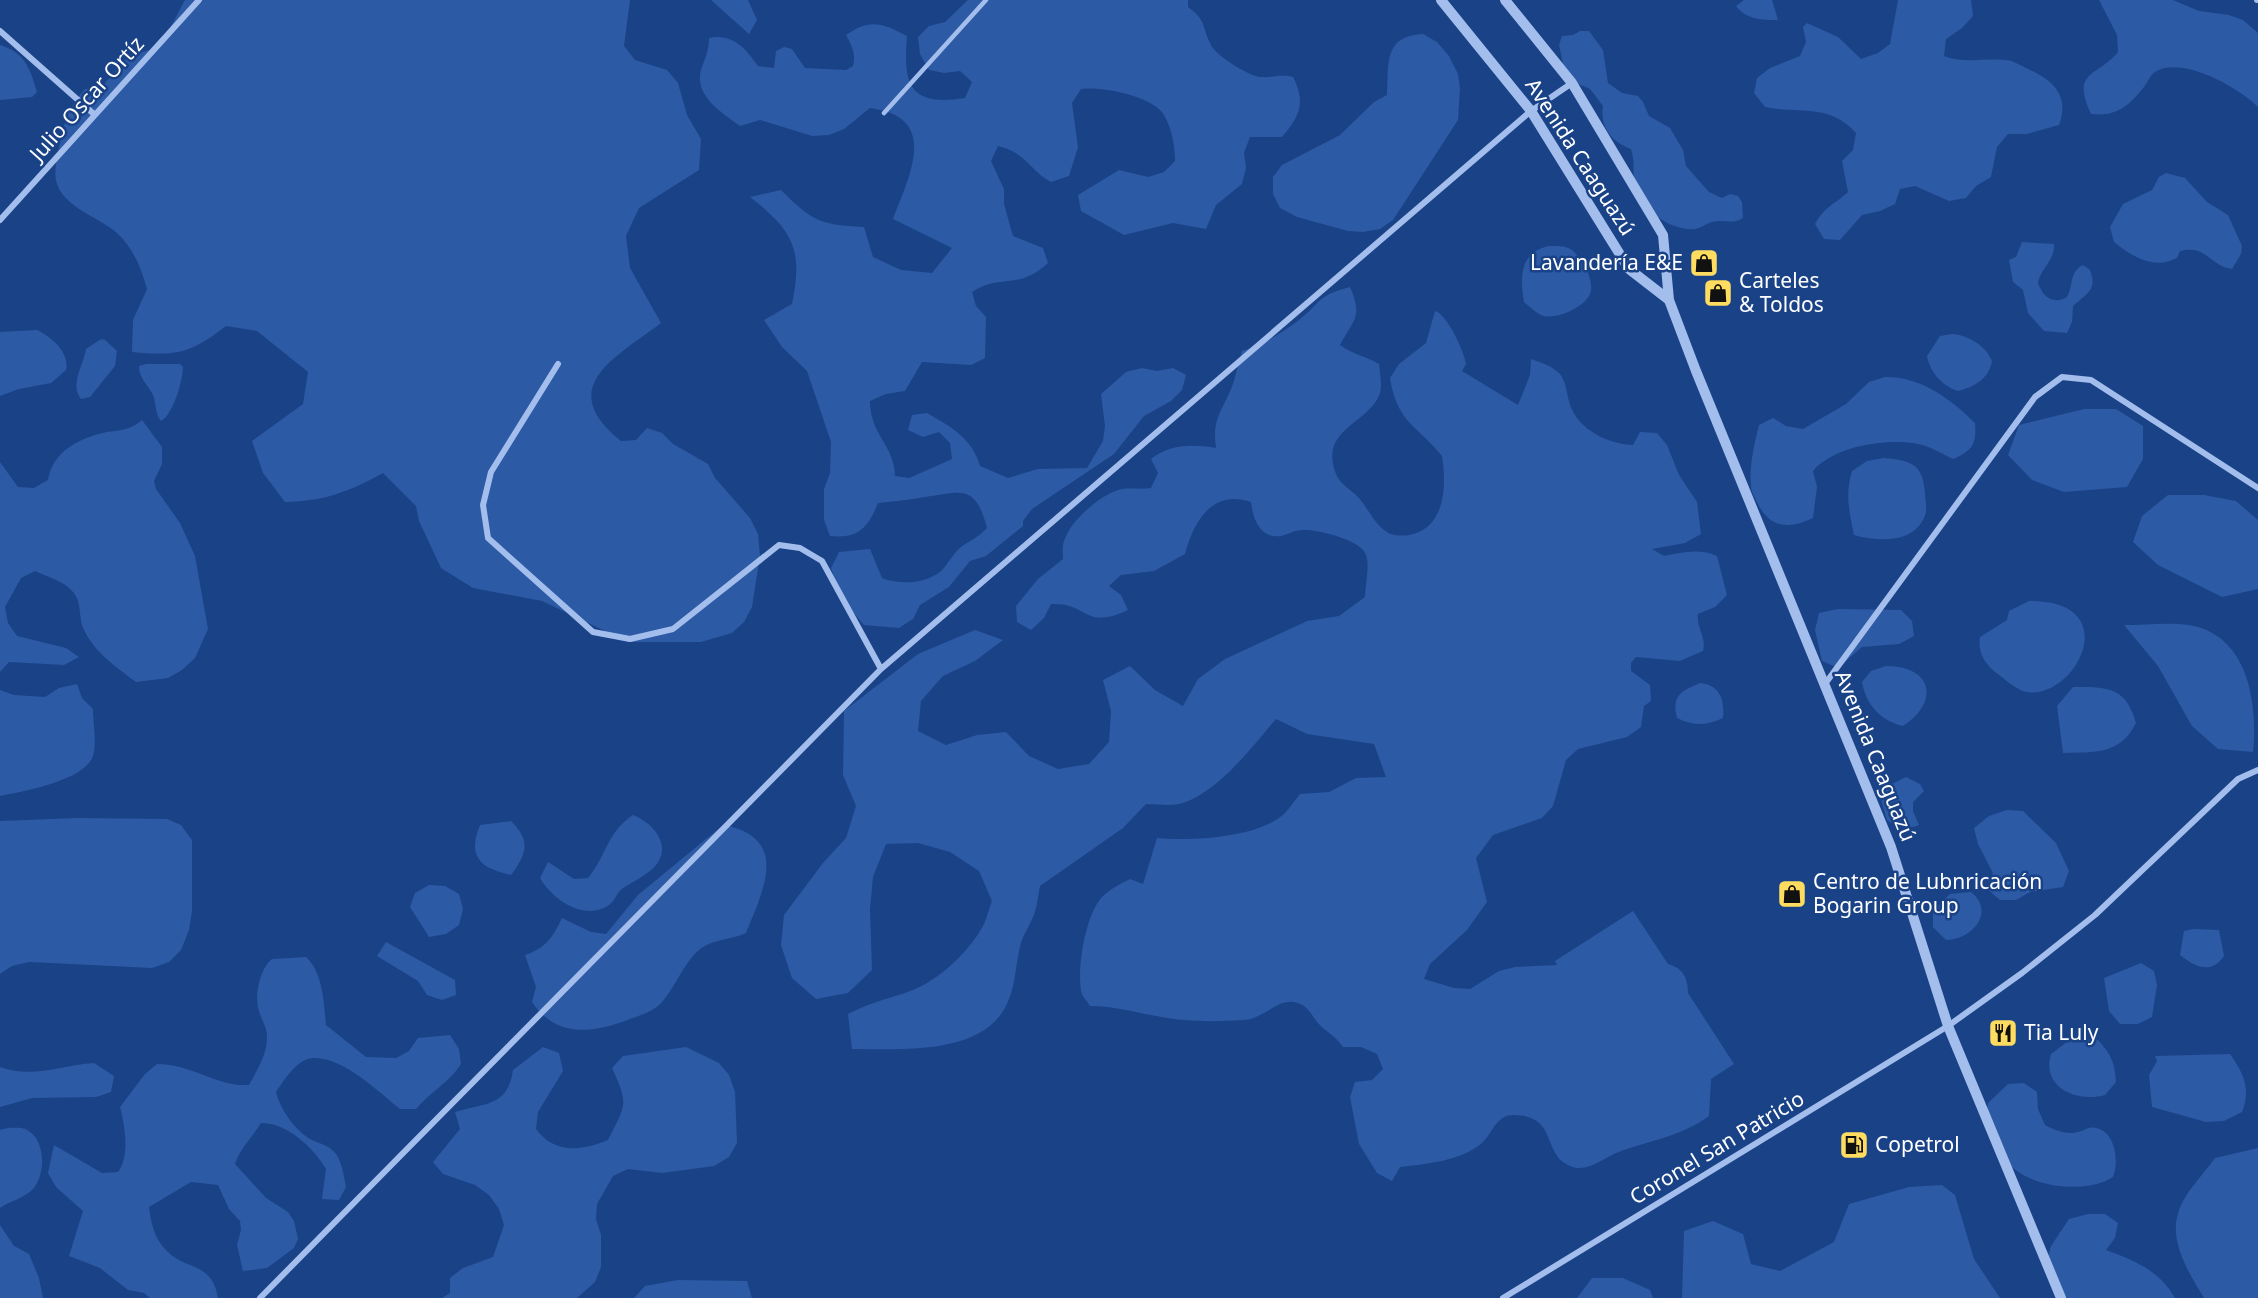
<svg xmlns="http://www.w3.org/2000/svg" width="2258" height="1298" viewBox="0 0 2258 1298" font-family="'Noto Sans',sans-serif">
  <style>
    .green { fill: #2d5aa5 }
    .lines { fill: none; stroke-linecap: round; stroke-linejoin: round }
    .service { stroke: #a3beec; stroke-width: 4.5 }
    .minor { stroke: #a3beec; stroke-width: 6 }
    .tertiary { stroke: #a3beec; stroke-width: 10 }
    .labels { text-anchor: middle; stroke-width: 5; stroke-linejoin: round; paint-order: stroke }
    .street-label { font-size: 21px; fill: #fff; stroke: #1a4287 }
    .poi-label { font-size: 21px; fill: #fff; stroke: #1a4287; text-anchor: start }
  </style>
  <rect width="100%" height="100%" fill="#1a4287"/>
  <!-- green -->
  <path class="green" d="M185,0H630L624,46L635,60L667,70L678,83L687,115L701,139L699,170L639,208L626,236L630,268L661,323C615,358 554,387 621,441L636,440L647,428L662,433L673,444L708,464L715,478L750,518L758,534L760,556L752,607L744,622L732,633L701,642H628L542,601L473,588L441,568L419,521L416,506L383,473C348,492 325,501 285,502L263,473L252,441L303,404L308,372L257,331L226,326C190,354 177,356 132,352L133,320L147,289C141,268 134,249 117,233C100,218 64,207 57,184C53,172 57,159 59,147C63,125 69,106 85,89H100L128,56L160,47Z
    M711,0H748L757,20L749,34Z
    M968,0H1188V7C1207,21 1201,25 1211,45C1215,55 1250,77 1261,77C1273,78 1278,74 1293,77C1306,102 1300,116 1282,137H1250L1244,153L1246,168L1242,184L1216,205L1206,229L1173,223L1124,235L1081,211L1078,195L1119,170L1148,177L1164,172L1175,161C1175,146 1172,129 1164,115C1153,96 1101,86 1081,89L1072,103L1078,147L1069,176L1051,182C1028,169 1027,153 998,146L991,161L1004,189V204L1013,236L1043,248L1048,263C1018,291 1001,273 972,292L976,306L986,317L985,358L971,365L922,362L905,391L886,394L870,401C870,435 895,446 895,476L909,478L952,459L950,443L939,432L923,437L908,430L912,415L927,413C950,426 973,439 980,466L1008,478L1038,469L1087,468L1103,441L1105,426L1101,394L1126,372L1142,368L1157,371L1173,368L1186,375L1182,390L1171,401L1144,416L1114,454L1032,509L1023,521V526L986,556L970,561L949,587L920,605L913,619L899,628L864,625L842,600L831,568L839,552L870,549L882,578C899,585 924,584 940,572C948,565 952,554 961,547C971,540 979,537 987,528C975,483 962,492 925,497C909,500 893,501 878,503C868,528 858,539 830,536L824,520V489L830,473L831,442L807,371L782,347L764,320L792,304C803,250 794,231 750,197L781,190C812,221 820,225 864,227L873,257L901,270L932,273L952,248L893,219C910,174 940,117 870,108L844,129L829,135L812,136L760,120L740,126C722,113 694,96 701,70C705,58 709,51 709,38C733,33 746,49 758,66L774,68L776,51L784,47L792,49L805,68L846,70L853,66C856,54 852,46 846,35C869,19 881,22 907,36C903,85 909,107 965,98L972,82L960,71L944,73L929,70L920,54L918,37L929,26L945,22Z
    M1744,0H1772L1778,20C1762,20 1747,20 1736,6Z
    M1898,0H1971L1973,16L1962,28L1946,39L1944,56C1965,64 1983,58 2005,60C2012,60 2020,65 2026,68C2053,80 2070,95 2059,125L2027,134H2008L1997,147L1991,177L1976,186L1966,198L1949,201L1915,186L1900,189L1895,204L1880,211L1862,215L1840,240L1824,239L1815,224C1825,206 1834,205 1848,192L1842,161L1853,150L1856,133C1830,103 1799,114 1765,107L1754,93L1757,78L1770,68L1800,56L1806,42L1803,27L1807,23L1838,37L1861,59L1878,53L1890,44Z
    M2099,0H2173L2199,11L2229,15L2243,20L2258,33V107C2239,88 2182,55 2155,72C2150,75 2148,82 2144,87C2129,106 2116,117 2091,114C2071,70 2096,78 2118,52L2117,35Z
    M1580,31H1589L1603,50L1608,83L1622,93L1638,96L1643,102L1649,116L1670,128L1683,150L1686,166L1709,192L1722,198L1730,194L1738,196L1742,202L1743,218C1733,225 1723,219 1712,222C1706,224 1701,228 1695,229C1671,231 1644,211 1636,191C1631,178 1636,163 1631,149C1611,141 1600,128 1603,106L1590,89L1574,82L1564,68L1559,45L1562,36L1573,35Z
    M1423,34L1437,42L1449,56L1458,74L1460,89L1458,120L1393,220L1380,229L1363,232L1348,231L1297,217L1280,208L1273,194V177L1282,165L1340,135L1374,102L1387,95C1389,64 1383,36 1423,34Z
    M0,45C25,53 30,68 37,92L32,97L0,100Z
    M2166,173L2185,178L2207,202L2228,215L2242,246L2241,254L2232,269C2209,266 2207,244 2180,251L2177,258C2155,270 2132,257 2114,242L2110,227L2123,204L2152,190L2159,177Z
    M2022,242L2054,244C2055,261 2041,267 2038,283C2043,297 2053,305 2067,297C2074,284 2069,272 2083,265L2090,270C2098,290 2086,294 2073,306L2072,322L2067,333L2044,331L2028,313L2023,290L2013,282L2009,260L2016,257Z
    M1549,246C1557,246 1565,245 1572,250C1582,258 1597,283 1589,296C1581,309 1557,319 1543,316C1536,313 1530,307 1524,302C1520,278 1519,252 1549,246Z
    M1350,287C1363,317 1354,319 1340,345C1353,355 1366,356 1379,364C1380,374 1383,387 1379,396C1365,425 1319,430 1336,474C1339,483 1351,490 1358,497C1368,508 1374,524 1387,532C1392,536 1403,536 1409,535C1445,529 1447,486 1442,456C1417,425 1397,423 1390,378L1399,364L1426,343L1435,311C1447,314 1464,351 1466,364L1462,371L1518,405L1530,375L1531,359C1542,363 1551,365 1560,374C1566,381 1567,395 1570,405C1579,430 1608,444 1633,445L1640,432L1657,433L1667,445L1679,475L1697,502L1701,534L1685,543L1652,549L1664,556C1681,552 1701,548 1717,556L1727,595L1715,607L1698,614C1696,628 1707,637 1703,651L1680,661L1636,657L1631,663V671L1650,685L1651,701L1644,706L1641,727L1627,737L1578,749L1566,760L1553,806L1542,818L1493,835L1476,858L1487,902L1467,930L1430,964L1424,979L1454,988L1470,989L1499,971L1515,967L1557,965L1555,961L1633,911L1668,964C1683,968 1688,978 1688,993L1734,1064L1711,1079L1709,1116C1682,1136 1652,1140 1621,1151C1606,1156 1596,1167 1580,1168C1575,1169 1567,1165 1563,1162C1544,1147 1554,1116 1515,1115C1496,1114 1493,1133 1482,1143C1461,1161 1426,1164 1400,1167L1392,1181L1377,1173L1359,1144L1350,1097L1355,1082L1372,1080L1383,1069L1377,1054L1361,1047H1343C1333,1033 1325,1032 1317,1022C1310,1013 1308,1005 1294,1002C1277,999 1263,1019 1244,1020C1225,1021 1204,1022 1185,1020C1153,1018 1122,1006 1090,1006C1087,1001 1081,995 1081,990C1077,966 1086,914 1102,897C1110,889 1120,884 1130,879L1143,884L1157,838C1191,841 1250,838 1279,818C1287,813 1294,801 1300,794L1329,792L1356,778L1386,777L1374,744L1307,734L1276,719C1252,747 1216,795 1179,804C1169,806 1156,804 1146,804L1123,828L1040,886C1038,896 1037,908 1033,917C1029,927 1022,936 1020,947C1015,967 1016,985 1007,1004C983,1056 899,1049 852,1049L848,1014C870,1003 883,1000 905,993C934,984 964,957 980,931C986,923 988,911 992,901L979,871L950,852L918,843L886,844L873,877L870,909L872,970L848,993L816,999L792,978L781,945L784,915L823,863L846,838L856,806L843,775L844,711L918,654L975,630L1003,640L975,661L943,676L921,701L918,731L946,745L977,735L1006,732L1029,756L1058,769L1089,764L1109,742L1111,711L1103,680L1130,666L1155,690L1183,706L1198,679L1225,659L1307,621L1339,616L1365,597C1365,586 1370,566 1366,555C1362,540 1317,529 1303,530C1295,530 1289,534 1281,536C1260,539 1253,519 1251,502C1213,489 1194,520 1185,554L1154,571L1121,575L1109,586L1121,595L1128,610C1083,631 1089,602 1051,604L1044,618L1031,630L1017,622L1016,606L1038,579L1063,559C1063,554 1062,546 1064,541C1071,520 1098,497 1118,490C1127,487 1140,490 1151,488L1158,473L1151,459C1170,444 1192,444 1216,448C1212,419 1221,413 1231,389C1236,377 1238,363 1242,351C1263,344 1281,334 1299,320C1323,301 1316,296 1350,287Z
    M37,330C52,337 70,353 66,370L51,383L19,389L0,396V332Z
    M1952,334C1968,335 1986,346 1992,361C1989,379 1974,387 1958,391C1942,386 1930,372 1927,356L1940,336Z
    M101,339L105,340L117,351L115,366L90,397L81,399C69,385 84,364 86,349Z
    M146,364H180L183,367C183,380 173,415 161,421C154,413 157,402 152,393C147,384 139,378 139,366Z
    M1885,377C1920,376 1951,399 1975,423C1977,444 1972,451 1953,459C1942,454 1930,446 1918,444C1887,438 1834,446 1813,471L1817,487L1813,518C1789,529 1771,529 1758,504C1755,498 1751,492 1751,486C1749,466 1754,445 1759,425L1773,418L1786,426L1803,429L1846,404L1869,382Z
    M2084,409H2116L2143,426V459L2127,487L2064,492L2032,480L2008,455L2019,425Z
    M142,420L162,447V464L154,481L156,489L180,523L195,556L208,629L195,658L182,670L168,678L136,682C116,667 95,653 84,630C79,620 81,608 77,598C69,582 50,578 35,571L21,578L5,607L8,623L17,636L66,648L79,657L64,665L9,662L0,672V462L18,487L34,488L48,480C53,451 79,438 107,432C121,430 131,430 142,420Z
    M1884,458C1894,459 1908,460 1916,467C1923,474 1924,484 1925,493C1925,498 1927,507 1926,512C1918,544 1878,542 1854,535C1849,511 1845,494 1852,471L1867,461Z
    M2168,495H2204L2236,501L2258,520V589L2222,597L2158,565L2133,542L2142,516Z
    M2029,601C2127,600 2076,700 2026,692C2017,690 2007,681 1999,675C1986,666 1977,653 1980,637L2007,620L2009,611Z
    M1838,609L1901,610L1912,621L1914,636L1899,644L1862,647L1838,668L1822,661L1815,630L1819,613Z
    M2124,625C2145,625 2168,622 2189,625C2249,635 2258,704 2253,752L2218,749L2192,726L2158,666Z
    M1886,666C1933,666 1940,702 1903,726C1881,721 1866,705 1862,682L1871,671Z
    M1700,683C1720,685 1725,700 1723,718C1705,726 1694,726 1677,718C1671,695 1682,691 1700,683Z
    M77,684L82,698L93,709C93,722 97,744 93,756C84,781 24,791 0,796V690L14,695L45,697L59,688Z
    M2073,687C2106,687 2126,686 2136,723C2120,755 2095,752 2063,753L2057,706Z
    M1906,777L1920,784L1924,791L1913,802V811L1919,825C1907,830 1897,828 1887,820L1880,796L1882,789Z
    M2007,810L2023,811L2056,843L2069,871L2063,887L2030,892L2016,900H2000L1986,888L1993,873L1978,844L1974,828L1989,816Z
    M633,815C651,822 672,843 657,864C648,875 634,881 623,888C617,892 615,901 609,905C584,922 552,899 540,878L548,862L574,879L588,878C607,855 607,832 633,815Z
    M78,818L167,819L181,825L192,840V911L189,930L181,950L169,962L152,968L29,962L12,966L0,974V821Z
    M511,821C531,841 527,853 511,875C480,868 467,857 480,825Z
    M723,825C791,837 763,891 746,933C731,940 712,939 699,950C683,964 676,986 662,1002C654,1011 642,1015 630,1019C594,1033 557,1039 532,1002L536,987L525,955C546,948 553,937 562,918L591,932L606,934L638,895Z
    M429,885L445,886L459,894L463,909L459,925L446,934L429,937L410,907L415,893Z
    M1971,892C1996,912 1972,940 1946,940L1933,927V911L1950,894Z
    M2193,929L2219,930L2224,956C2211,975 2195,967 2180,955L2184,931Z
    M386,942L455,980L456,995L442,1000L427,995L418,981L377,956Z
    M306,957C323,972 324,1004 326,1025L366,1057L396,1058L409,1051L418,1038L450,1035L459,1049L461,1064C449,1083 430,1092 416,1109H400C379,1092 342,1056 313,1058C297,1059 284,1080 276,1092C280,1109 296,1132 312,1140C321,1144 330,1146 336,1154C342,1162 344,1177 346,1187L339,1200L322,1199L326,1169C313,1147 287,1123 261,1123C252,1138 241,1147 235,1164L266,1198L288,1212L294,1221L298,1239L294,1248L267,1268L243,1271L237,1245L241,1230L240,1221L229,1209L218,1185L191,1182L149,1207C151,1223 154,1238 166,1250C185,1271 212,1261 218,1298H150L144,1293L128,1290L100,1268L69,1256L83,1211L56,1187L48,1173L54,1145L102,1173L118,1172C130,1156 125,1126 120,1107L145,1074L157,1064C192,1064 217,1087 249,1085C257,1070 267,1055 267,1037C267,1027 262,1021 259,1011C254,996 260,968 272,959Z
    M2141,963L2154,971L2157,985L2152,1017L2138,1024H2120L2109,1011L2104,978Z
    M2072,1038L2098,1040C2111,1054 2115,1063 2116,1082L2105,1095C2077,1103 2041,1088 2051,1054Z
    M543,1047L559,1053L563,1071L538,1112L536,1129C554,1154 582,1151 608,1140C626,1104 629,1105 612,1068L623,1056L686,1047L719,1063L729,1075L735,1092L737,1143L729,1157L714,1166L662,1173L628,1169L613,1176L597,1204L596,1219L601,1235V1267L595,1282L577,1298H442L450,1293V1278L463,1268L493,1257L504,1225L499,1209L489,1195L475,1185L443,1174L433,1162L460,1129L455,1112C486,1103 508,1106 513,1070Z
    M2230,1054C2244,1074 2251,1089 2242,1112L2224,1121L2206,1122L2152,1107L2149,1075L2157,1061L2155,1056Z
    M94,1063L114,1076L111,1092L96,1097L32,1098L0,1107V1067C33,1079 61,1065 94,1063Z
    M2024,1083L2037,1092L2038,1109L2045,1125C2054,1130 2067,1135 2078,1132C2084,1131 2088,1126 2096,1128C2116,1132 2119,1162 2113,1177C2087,1194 2034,1188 2012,1167C2003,1158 1993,1124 1987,1111L1988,1103L2008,1084Z
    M8,1128C14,1128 22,1127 27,1130C46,1140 46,1174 33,1189C25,1198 10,1201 0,1208V1130Z
    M2258,1148V1298H2204C2190,1275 2169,1242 2178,1214C2183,1194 2203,1175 2215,1158Z
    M1942,1185L1955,1195L1974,1259L2000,1298H1682L1684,1231L1713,1221L1743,1234L1751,1264L1780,1271L1834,1242L1849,1204L1909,1187Z
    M2088,1214H2105L2118,1223L2115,1238L2106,1250C2135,1261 2159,1270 2175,1298H2065L2046,1264L2051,1246L2069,1219Z
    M0,1225L14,1246L29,1254L39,1278L43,1298H0Z
    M1592,1278H1623L1650,1290L1653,1298H1577Z
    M678,1280L747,1281L752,1298H634L645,1286Z"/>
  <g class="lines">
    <!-- service -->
    <path class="service" d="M884,113L986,0"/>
    <!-- minor -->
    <path class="minor" d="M2257,0H2258
      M0,31L95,115
      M0,220L199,0
      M558,364L491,472L483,505L488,538L593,632L630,639L673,629L779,545L800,548L822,561L881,669
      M1825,684L2035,397L2062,377L2091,380L2258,488
      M260,1298L881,669L1531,111L1572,83
      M1503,1298L1948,1026L2022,973L2095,915L2238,779L2258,770"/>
    <!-- tertiary -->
    <path class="tertiary" d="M1441,0L1531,111L1629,269L1669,300
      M1505,0L1572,83L1663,235L1669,300L1696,371L1891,847L1948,1026L2061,1298"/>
  </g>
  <!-- icons -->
  <defs>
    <g id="shop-square" transform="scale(1.5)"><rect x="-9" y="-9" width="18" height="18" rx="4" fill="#fedc5f" stroke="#1a4287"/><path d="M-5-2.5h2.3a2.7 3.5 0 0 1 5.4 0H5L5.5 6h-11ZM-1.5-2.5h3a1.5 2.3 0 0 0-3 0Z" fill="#111"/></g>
    <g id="restaurant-square" transform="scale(1.5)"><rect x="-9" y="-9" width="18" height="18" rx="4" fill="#fedc5f" stroke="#1a4287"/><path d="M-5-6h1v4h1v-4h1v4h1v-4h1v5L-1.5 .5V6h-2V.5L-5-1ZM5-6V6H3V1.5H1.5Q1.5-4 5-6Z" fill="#111"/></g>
    <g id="fuel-square" transform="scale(1.5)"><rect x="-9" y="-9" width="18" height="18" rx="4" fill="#fedc5f" stroke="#1a4287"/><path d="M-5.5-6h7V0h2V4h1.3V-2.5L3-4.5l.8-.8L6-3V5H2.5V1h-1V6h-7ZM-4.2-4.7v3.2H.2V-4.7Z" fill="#111"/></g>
  </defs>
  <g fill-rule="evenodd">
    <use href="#shop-square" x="1704" y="263"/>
    <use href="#shop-square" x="1718" y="293"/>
    <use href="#shop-square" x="1792" y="894"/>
    <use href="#restaurant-square" x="2003" y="1033"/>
    <use href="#fuel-square" x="1854" y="1145"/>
  </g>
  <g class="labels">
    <!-- street labels -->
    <g class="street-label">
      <text transform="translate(87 99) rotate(-48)" y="7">Julio Oscar Ortíz</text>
      <text transform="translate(1580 157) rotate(57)" y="7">Avenida Caaguazú</text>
      <text transform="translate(1875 756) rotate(68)" y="7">Avenida Caaguazú</text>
      <text transform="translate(1717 1148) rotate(-31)" y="7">Coronel San Patricio</text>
    </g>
    <!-- poi labels -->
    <g class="poi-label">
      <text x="1683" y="270" text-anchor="end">Lavandería E&amp;E</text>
      <text x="1739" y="288">Carteles<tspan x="1739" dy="24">&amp; Toldos</tspan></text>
      <text x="1813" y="889">Centro de Lubnricación<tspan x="1813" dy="24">Bogarin Group</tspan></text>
      <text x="2024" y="1040">Tia Luly</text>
      <text x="1875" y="1152">Copetrol</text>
    </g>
  </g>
</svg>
